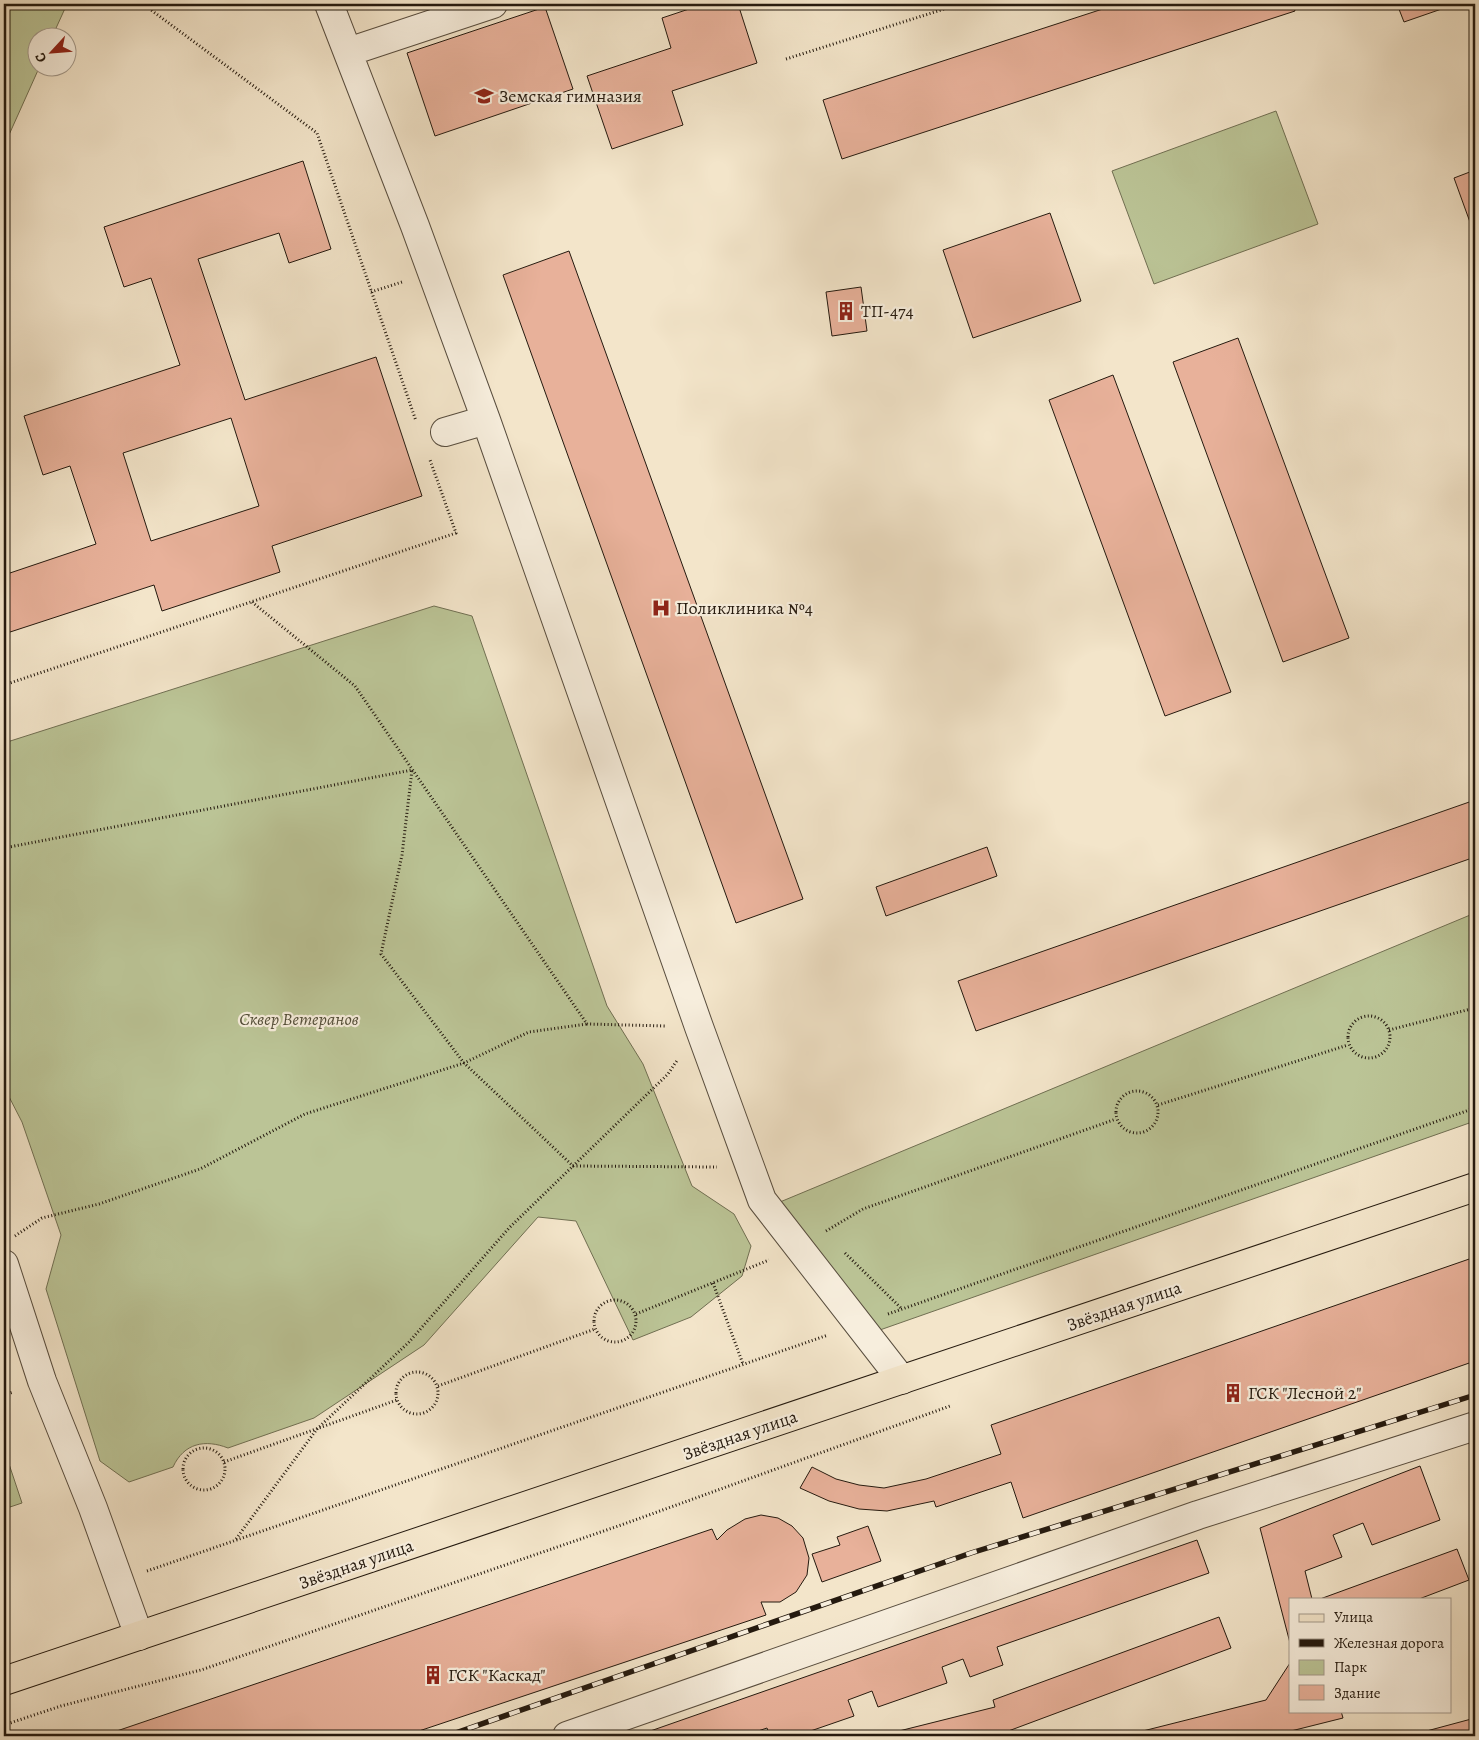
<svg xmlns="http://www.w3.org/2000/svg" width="1479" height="1740" viewBox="0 0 1479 1740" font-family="Alegreya,serif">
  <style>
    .green { fill: #bbc496; stroke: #706f52 }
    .building { fill: #e8b19a; stroke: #251a0f; fill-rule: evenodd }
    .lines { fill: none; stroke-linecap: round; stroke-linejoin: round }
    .minor-casing { stroke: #584d3e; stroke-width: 30 }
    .major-casing { stroke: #251a0f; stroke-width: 30 }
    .path { stroke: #251a0f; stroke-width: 3; stroke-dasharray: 1 2.5; stroke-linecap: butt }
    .minor { stroke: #f7eedd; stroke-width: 28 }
    .major { stroke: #f3e5ca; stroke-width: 28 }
    .rail-casing { stroke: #251a0f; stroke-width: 5.5 }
    .rail { stroke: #f7eedd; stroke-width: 4; stroke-dasharray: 11; stroke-linecap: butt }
    .labels { text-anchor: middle; stroke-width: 4.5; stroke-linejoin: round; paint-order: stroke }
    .poi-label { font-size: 18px; fill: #251a0f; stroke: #f7eedd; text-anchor: start }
    .park-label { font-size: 18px; font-style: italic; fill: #524d38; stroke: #f7eedd }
    .street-label { font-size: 18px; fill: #251a0f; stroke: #f7eedd }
  </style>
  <rect width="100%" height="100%" fill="#f3e5ca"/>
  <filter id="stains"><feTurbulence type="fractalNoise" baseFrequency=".004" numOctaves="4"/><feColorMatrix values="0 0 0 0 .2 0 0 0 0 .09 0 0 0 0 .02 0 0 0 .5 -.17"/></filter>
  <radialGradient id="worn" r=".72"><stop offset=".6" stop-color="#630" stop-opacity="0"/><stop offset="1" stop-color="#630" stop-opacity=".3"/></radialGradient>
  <!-- green -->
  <path class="green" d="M4,4H67L52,37L38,38L39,68L4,146Z
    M1276,111L1318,224L1154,284L1112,171Z
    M434,606L472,616L607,1006L643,1064L692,1186L734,1214L751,1246L742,1276L691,1317L633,1340L576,1221L538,1217L424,1345L314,1418L228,1448C205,1439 184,1443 173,1467L129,1482L100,1461L46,1289L61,1235L22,1122L4,1087V743Z
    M1475,913V1121L877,1331L780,1202Z
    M4,1449L22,1503L4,1509Z"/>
  <!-- building -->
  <path class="building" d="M704,4H738L757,63L672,91L683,125L612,149L587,76L671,48L662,18Z
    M1118,4H1293L1295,11L842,159L823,100Z
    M1397,4H1456L1404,22Z
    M545,7L573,89L435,136L407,53Z
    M303,161L331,249L289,263L279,233L198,259L245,400L376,357L422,496L272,546L280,572L162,611L154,585L4,634V575L96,544L70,466L43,475L24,416L180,365L151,278L124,287L104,227ZM231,418L259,506L151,541L123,453Z
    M1475,170V236L1454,178Z
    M1050,213L1081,301L973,338L943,250Z
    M569,251L803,899L736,923L503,275Z
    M861,287L867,331L832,336L826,292Z
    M1238,338L1349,638L1283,662L1173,362Z
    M1113,375L1231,692L1165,716L1049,400Z
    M1475,800V857L976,1031L958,981Z
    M987,847L997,876L886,916L876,887Z
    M1475,1257V1361L1023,1518L1011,1482L936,1507L934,1501L887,1511L859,1509L829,1501L800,1488L812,1467L836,1479L859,1485L884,1488L926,1479L1001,1454L991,1425Z
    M1420,1466L1440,1520L1372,1545L1363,1523L1333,1535L1342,1557L1305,1571L1312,1599H1290V1643L1260,1528Z
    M761,1515L778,1518L792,1526L803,1538L809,1558L807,1575L796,1592L780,1602H761L766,1615L404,1736H102L712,1529L717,1540L727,1530L745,1519Z
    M868,1526L881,1561L822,1582L812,1554L840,1545L837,1537Z
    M1197,1540L1209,1573L997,1647L1003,1665L970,1677L963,1659L942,1667L947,1683L878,1707L872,1691L848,1700L854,1716L796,1736H770L767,1728L743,1736H636Z
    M1457,1549L1469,1580L1419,1599H1320Z
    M1219,1617L1231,1648L1003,1733L1004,1736H879L995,1707L993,1700Z
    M1290,1663V1711H1341L1343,1718L1271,1736H1123L1266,1700Z
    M1475,1718V1736H1408Z"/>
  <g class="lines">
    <!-- minor casing -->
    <g class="minor-casing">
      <path id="minor" d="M329,4L415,226L486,420L699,1027L762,1200L902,1380
        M348,52L493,4
        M445,432L486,420
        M4,1264L42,1381L93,1508L139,1636
        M567,1736L1198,1515L1475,1426"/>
    </g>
    <!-- major casing -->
    <g class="major-casing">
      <path id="major" d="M4,1681L1475,1187"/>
    </g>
    <!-- path -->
    <path class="path" d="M143,4L317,133L416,421
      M786,59L960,4
      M371,292L402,282
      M252,602L355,686L587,1024L666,1026
      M4,685L456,533L430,460
      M4,848L412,770L402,855L381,954L464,1063L573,1166L668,1074L678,1059
      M1348 1037a21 21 0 1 1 42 0a21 21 0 1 1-42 0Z
      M1389,1030L1475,1008
      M1116 1112a21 21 0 1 1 42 0a21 21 0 1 1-42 0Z
      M1158,1105L1348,1045
      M826,1231L863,1209L1116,1119
      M15,1236L42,1218L99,1204L200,1169L305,1114L464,1063L529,1032L587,1024
      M845,1253L902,1309
      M713,1283L743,1364
      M594 1321a21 21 0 1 1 42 0a21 21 0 1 1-42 0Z
      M636,1314L769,1260
      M888,1314L1475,1108
      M396 1393a21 21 0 1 1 42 0a21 21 0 1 1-42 0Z
      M438,1386L595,1329
      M4,1395L13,1392
      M183 1469a21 21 0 1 1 42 0a21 21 0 1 1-42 0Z
      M224,1462L397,1400
      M236,1539L317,1429L409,1342L509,1228L573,1166L717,1167
      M147,1571L828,1335
      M4,1725L61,1706L201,1670L624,1524L950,1406"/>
    <!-- minor -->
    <use href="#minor" class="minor"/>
    <!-- major -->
    <use href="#major" class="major"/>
    <!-- rail casing -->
    <g class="rail-casing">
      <path id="rail" d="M447,1736L971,1553L1475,1395"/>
    </g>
    <!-- rail -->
    <use href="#rail" class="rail"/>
  </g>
  <!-- icons -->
  <defs>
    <g id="school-bare" transform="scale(1.5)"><path d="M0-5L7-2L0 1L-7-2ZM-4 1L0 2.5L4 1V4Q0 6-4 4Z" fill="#8f2418" stroke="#f7eedd" stroke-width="2.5" paint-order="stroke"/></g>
    <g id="building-bare" transform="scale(1.5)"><path d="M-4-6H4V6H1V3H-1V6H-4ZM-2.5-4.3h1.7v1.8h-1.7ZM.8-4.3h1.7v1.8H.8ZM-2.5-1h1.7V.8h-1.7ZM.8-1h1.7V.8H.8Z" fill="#8f2418" stroke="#f7eedd" stroke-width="2.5" paint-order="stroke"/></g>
    <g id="hospital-bare" transform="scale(1.5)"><path d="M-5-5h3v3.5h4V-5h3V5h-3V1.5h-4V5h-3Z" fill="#8f2418" stroke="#f7eedd" stroke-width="2.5" paint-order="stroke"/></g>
  </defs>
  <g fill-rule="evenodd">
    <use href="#school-bare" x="484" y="96"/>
    <use href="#building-bare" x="846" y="311"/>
    <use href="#hospital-bare" x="661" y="608"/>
    <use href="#building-bare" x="1233" y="1393"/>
    <use href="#building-bare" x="433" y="1675"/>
  </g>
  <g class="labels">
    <!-- poi labels -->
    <g class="poi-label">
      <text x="499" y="102">Земская гимназия</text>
      <text x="861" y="317">ТП-474</text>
      <text x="676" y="614">Поликлиника №4</text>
      <text x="1248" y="1399">ГСК "Лесной 2"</text>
      <text x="448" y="1681">ГСК "Каскад"</text>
    </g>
    <!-- park labels -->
    <g class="park-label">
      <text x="299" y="1025">Сквер Ветеранов</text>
    </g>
    <!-- street labels -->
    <g class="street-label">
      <text transform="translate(1124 1306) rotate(-19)" y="6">Звёздная улица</text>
      <text transform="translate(740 1435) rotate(-19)" y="6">Звёздная улица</text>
      <text transform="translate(356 1564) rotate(-19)" y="6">Звёздная улица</text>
    </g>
  </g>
  <!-- margin -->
  <rect width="1479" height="1740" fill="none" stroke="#f3e5ca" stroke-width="20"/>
  <rect x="5" y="5" width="1469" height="1730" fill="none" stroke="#251a0f" stroke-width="2.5"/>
  <rect x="10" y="10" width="1459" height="1720" fill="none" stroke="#251a0f"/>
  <!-- legend -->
  <rect x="1289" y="1598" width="162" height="115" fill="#f7eedd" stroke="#a3998b"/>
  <rect x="1299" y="1614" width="25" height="8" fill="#f3e5ca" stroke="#a3998b"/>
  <text x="1334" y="1622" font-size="15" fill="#251a0f">Улица</text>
  <rect x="1299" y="1639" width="25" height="8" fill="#251a0f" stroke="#a3998b"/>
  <text x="1334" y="1648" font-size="15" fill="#251a0f">Железная дорога</text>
  <rect x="1299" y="1660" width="25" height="15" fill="#bbc496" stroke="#a3998b"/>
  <text x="1334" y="1672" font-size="15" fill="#251a0f">Парк</text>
  <rect x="1299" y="1685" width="25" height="15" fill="#e8b19a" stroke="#a3998b"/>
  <text x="1334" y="1698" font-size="15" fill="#251a0f">Здание</text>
  <!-- north arrow -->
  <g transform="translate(52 52) rotate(244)"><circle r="24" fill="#f7eedd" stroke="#a3998b"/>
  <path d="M0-4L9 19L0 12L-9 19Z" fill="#8f2418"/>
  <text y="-8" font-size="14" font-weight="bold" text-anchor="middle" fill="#251a0f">С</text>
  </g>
  <rect width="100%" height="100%" filter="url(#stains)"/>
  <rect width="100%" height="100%" fill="url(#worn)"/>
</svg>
